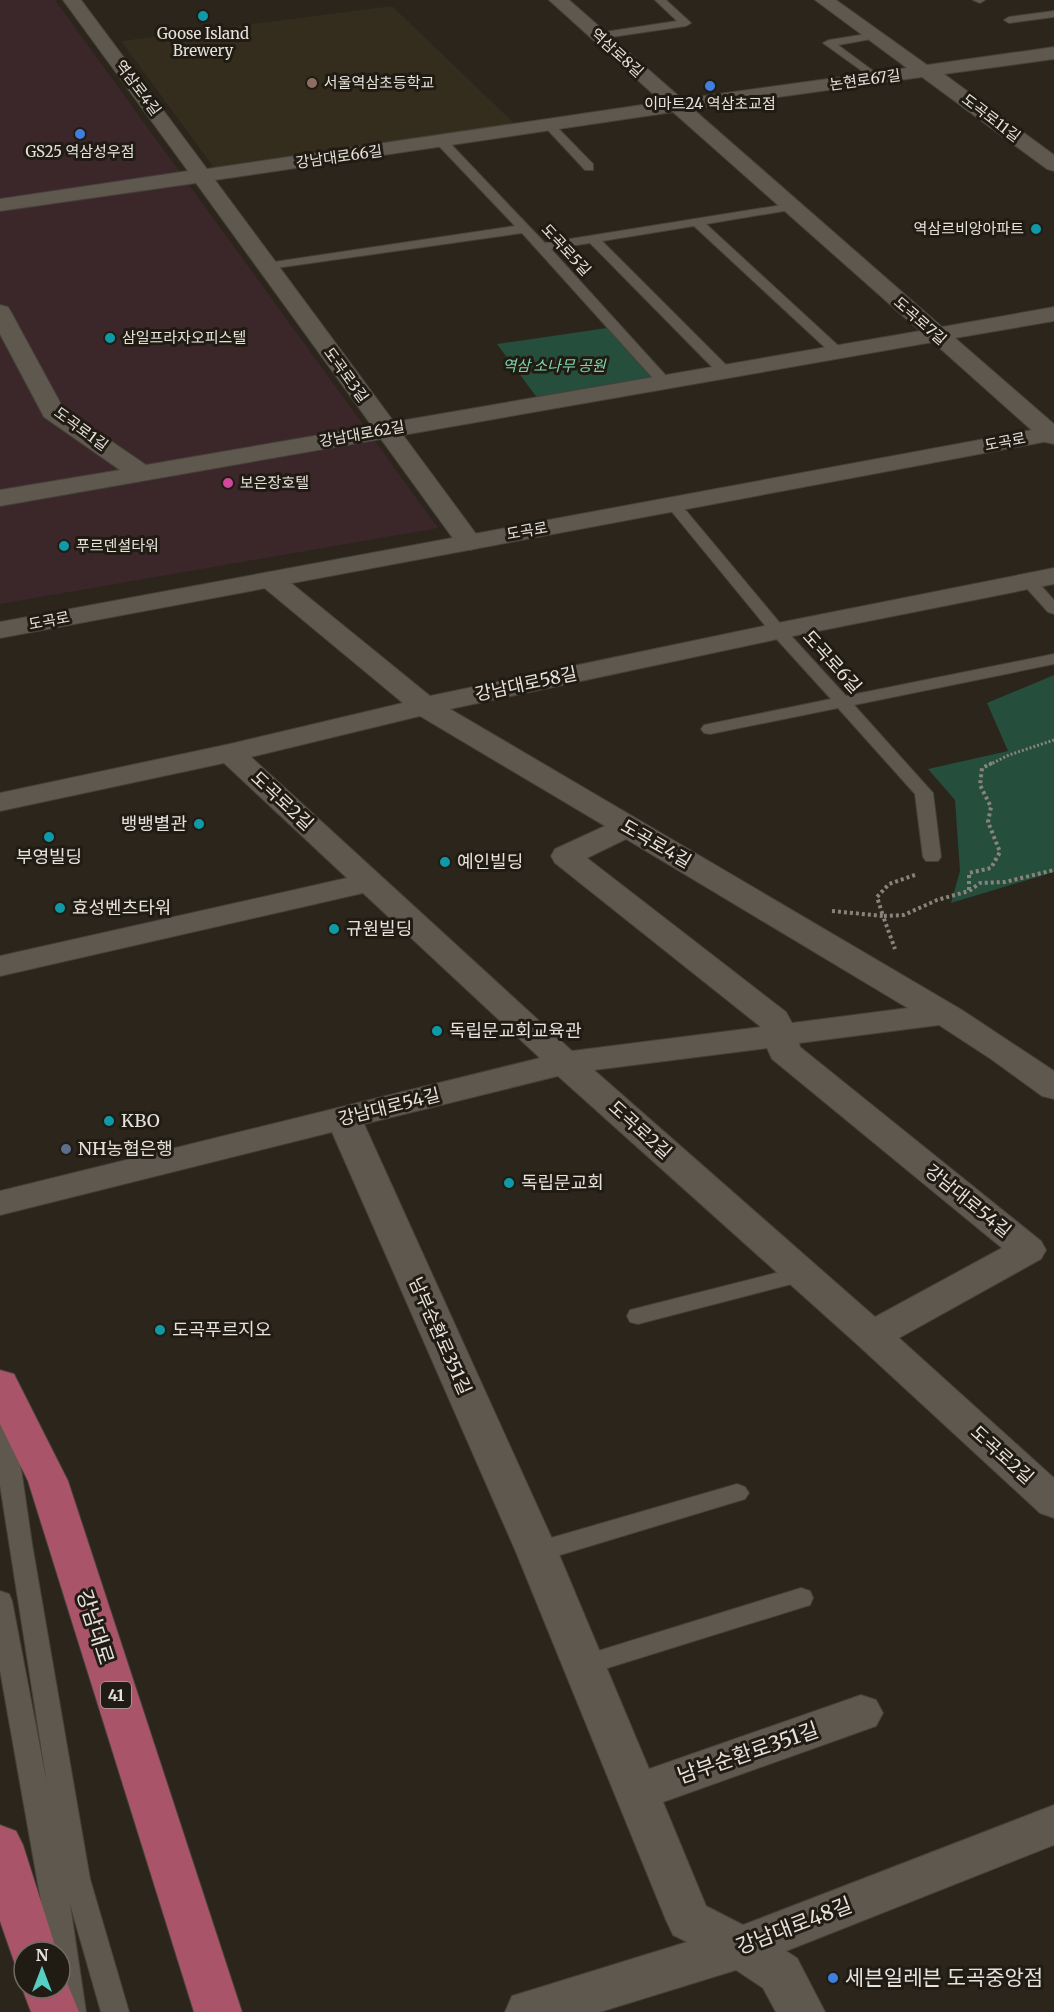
<svg xmlns="http://www.w3.org/2000/svg" width="1054" height="2012" viewBox="0 0 1054 2012" font-family="Merriweather,'Noto Sans KR',serif">
  <style>
    .commercial { fill: #3b272a }
    .built { fill: #342c1d }
    .green { fill: #254e3d }
    .lines { fill: none; stroke-linecap: round; stroke-linejoin: round }
    .service-casing { stroke: #454139; stroke-width: 2 }
    .minor-casing { stroke: #454139; stroke-width: 2 }
    .secondary-casing { stroke: #454139; stroke-width: 2 }
    .primary-casing { stroke: #454139; stroke-width: 2 }
    .path-far1 { stroke: #88837b; stroke-width: 3; stroke-dasharray: 2 2; stroke-linecap: butt }
    .path { stroke: #88837b; stroke-width: 4; stroke-dasharray: 3 3; stroke-linecap: butt }
    .service { fill: #5e584e; fill-rule: evenodd }
    .minor { fill: #5e584e; fill-rule: evenodd }
    .secondary { fill: #5e584e; fill-rule: evenodd }
    .primary { fill: #aa546a; fill-rule: evenodd }
    .culture-dot { fill: #0f9aa8; stroke: #211c13; stroke-width: 2 }
    .education-dot { fill: #8d6e63; stroke: #211c13; stroke-width: 2 }
    .shop-dot { fill: #3f7fe0; stroke: #211c13; stroke-width: 2 }
    .hotel-dot { fill: #d1479c; stroke: #211c13; stroke-width: 2 }
    .service-dot { fill: #5c6f8a; stroke: #211c13; stroke-width: 2 }
    .labels { text-anchor: middle; stroke-width: 6; stroke-linejoin: round; paint-order: stroke }
    .far-poi-label { font-size: 15px; fill: #e5e1db; stroke: #211c13; text-anchor: start }
    .far-street-label { font-size: 15px; fill: #e5e1db; stroke: #211c13 }
    .far-park-label { font-size: 15px; font-style: italic; fill: #7dd5ae; stroke: #211c13 }
    .shield { fill: #211c13; stroke: #aaa69f; stroke-width: 1.5 }
    .shield-label { font-size: 16px; font-weight: bold; fill: #e5e1db }
    .street-label { font-size: 18px; fill: #e5e1db; stroke: #211c13 }
    .poi-label { font-size: 18px; fill: #e5e1db; stroke: #211c13; text-anchor: start }
    .near-street-label { font-size: 21px; fill: #e5e1db; stroke: #211c13 }
    .near-poi-label { font-size: 21px; fill: #e5e1db; stroke: #211c13; text-anchor: start }
  </style>
  <rect width="100%" height="100%" fill="#2b251c"/>
  <!-- commercial -->
  <path class="commercial" d="M0,0H55L438,528L0,604Z"/>
  <!-- built -->
  <path class="built" d="M392,6L516,125L215,169L121,41Z"/>
  <!-- green -->
  <path class="green" d="M607,328L654,380L538,399L497,344Z
    M1054,675V872L951,903L960,871L955,800L928,769L1008,751L987,703Z"/>
  <g class="lines">
    <!-- service casing -->
    <g class="service-casing">
      <path id="service" d="M655,0H666L691,23L686,26L598,39L593,36L598,33L677,21Z
        M973,0H985L980,3Z
        M1054,11V17L1009,23L1004,20L1009,17Z
        M873,33L877,34V38L838,45L880,76L882,78L876,81L823,43L829,40Z
        M549,121L553,123L593,164V170H585L545,127V123Z
        M442,138L446,139L545,243L794,203L796,206L794,209L790,210L706,224L844,351L837,355L832,354L694,226L602,241L729,368L731,371L724,375L719,374L590,243L551,249L669,379L671,382L669,385H659L522,233L262,270L261,267L267,263L515,226L438,145V139Z
        M673,499L678,501L784,628L846,696L1054,654V664L854,705L933,793L941,857L938,861H926L923,857L915,794L838,708L710,734L704,733L701,729L704,725L831,699L772,634L668,507L665,504Z
        M1029,577L1035,579L1054,600V614L1048,612L1021,582Z
        M803,1266L811,1269L814,1274L811,1279L638,1324L630,1322L627,1316L630,1310L638,1308Z
        M0,1390L8,1393L11,1399L32,1544L90,1879L129,2012H101L70,1904L86,2012H58L55,1988H60V1952H50L0,1670V1591L9,1594L12,1601L47,1784L0,1485Z
        M737,1484L745,1487L749,1493L745,1499L537,1562L528,1559L525,1552L528,1545L537,1542Z
        M801,1588L810,1591L813,1598L810,1605L585,1675L576,1672L572,1665L576,1658L585,1655Z"/>
    </g>
    <!-- minor casing -->
    <g class="minor-casing">
      <path id="minor" d="M63,0H81L207,169L662,102L549,0H569L682,99L907,68L815,0H836L927,65L1054,47V59L944,74L1054,155V171L1047,169L922,77L693,109L942,327L1054,307V321L955,338L1054,424V444L1045,442L933,342L403,435L482,542L478,548L469,550L460,548L381,439L0,506V490L120,470L44,417L0,334V305L8,307L11,312L63,408L146,465L372,426L196,183L0,211V199L188,171ZM673,112L920,331L394,422L215,180Z
        M1054,568V584L778,639L450,709L962,1010L1054,1071V1099L1042,1096L991,1059L939,1025L799,1043L800,1047L1041,1241L1046,1250L1041,1259L899,1338L1054,1478V1518L1040,1513L859,1346L558,1076L364,1124L558,1552L649,1769L861,1695L876,1700L883,1713L876,1726L663,1802L706,1906L743,1925L1054,1805V1845L786,1951L797,1958L825,2012H776L763,1988L736,1970L600,2012H505L512,1996L687,1942L673,1935L666,1920L516,1552L332,1132L0,1215V1191L540,1058L363,893L0,976V956L347,878L224,763L0,811V793L230,744L403,703L262,586L258,580L262,574L271,572L280,574L430,696L778,623ZM420,716L605,826L555,849L551,856L555,863L761,1027L572,1051L251,757ZM626,839L901,1004L908,1008L792,1023L786,1012L587,858ZM767,1048L772,1059L1002,1248L875,1317L594,1070Z"/>
    </g>
    <!-- secondary casing -->
    <g class="secondary-casing">
      <path id="secondary" d="M1054,426V440L0,638V622Z"/>
    </g>
    <!-- primary casing -->
    <g class="primary-casing">
      <path id="primary" d="M0,1370L14,1374L68,1481L242,2012H194L28,1481L0,1424Z
        M0,1825L16,1831L23,1845L57,1952H24V1970L16,1967L0,1921Z
        M60,1972L63,1973L79,2012H31L22,1988L24,1984V1988H60Z"/>
    </g>
    <!-- path-far1 -->
    <path class="path-far1" d="M989,765L1009,755L1054,740"/>
    <!-- path -->
    <path class="path" d="M915,875L889,884L877,897L883,916L904,915L937,900L969,891L980,883L1005,882L1054,870
      M969,890V873L991,868L1000,852L988,822L991,807L980,785L982,768L992,763
      M832,911L883,916L895,949"/>
    <!-- service -->
    <use href="#service" class="service"/>
    <!-- minor -->
    <use href="#minor" class="minor"/>
    <!-- secondary -->
    <use href="#secondary" class="secondary"/>
    <!-- primary -->
    <use href="#primary" class="primary"/>
  </g>
  <!-- markers -->
  <g class="culture-dot">
    <circle cx="203" cy="16" r="6"/>
    <circle cx="1036" cy="229" r="6"/>
    <circle cx="110" cy="338" r="6"/>
    <circle cx="64" cy="546" r="6"/>
    <circle cx="199" cy="824" r="6"/>
    <circle cx="49" cy="837" r="6"/>
    <circle cx="445" cy="862" r="6"/>
    <circle cx="60" cy="908" r="6"/>
    <circle cx="334" cy="929" r="6"/>
    <circle cx="437" cy="1031" r="6"/>
    <circle cx="109" cy="1121" r="6"/>
    <circle cx="509" cy="1183" r="6"/>
    <circle cx="160" cy="1330" r="6"/>
  </g>
  <circle class="education-dot" cx="312" cy="83" r="6"/>
  <g class="shop-dot">
    <circle cx="710" cy="86" r="6"/>
    <circle cx="80" cy="134" r="6"/>
    <circle cx="833" cy="1978" r="6"/>
  </g>
  <circle class="hotel-dot" cx="228" cy="483" r="6"/>
  <circle class="service-dot" cx="66" cy="1149" r="6"/>
  <g class="labels">
    <!-- far-poi labels -->
    <g class="far-poi-label">
      <text x="203" y="39" text-anchor="middle">Goose Island<tspan x="203" dy="17">Brewery</tspan></text>
      <text x="324" y="88">서울역삼초등학교</text>
      <text x="710" y="109" text-anchor="middle">이마트24 역삼초교점</text>
      <text x="80" y="157" text-anchor="middle">GS25 역삼성우점</text>
      <text x="1024" y="234" text-anchor="end">역삼르비앙아파트</text>
      <text x="122" y="343">삼일프라자오피스텔</text>
      <text x="240" y="488">보은장호텔</text>
      <text x="76" y="551">푸르덴셜타워</text>
    </g>
    <!-- far-street labels -->
    <g class="far-street-label">
      <text transform="translate(617 53) rotate(42)" y="5">역삼로8길</text>
      <text transform="translate(865 80) rotate(-8)" y="5">논현로67길</text>
      <text transform="translate(138 88) rotate(53)" y="5">역삼로4길</text>
      <text transform="translate(991 118) rotate(37)" y="5">도곡로11길</text>
      <text transform="translate(339 157) rotate(-8)" y="5">강남대로66길</text>
      <text transform="translate(566 250) rotate(47)" y="5">도곡로5길</text>
      <text transform="translate(920 321) rotate(41)" y="5">도곡로7길</text>
      <text transform="translate(346 375) rotate(54)" y="5">도곡로3길</text>
      <text transform="translate(81 429) rotate(36)" y="5">도곡로1길</text>
      <text transform="translate(362 434) rotate(-10)" y="5">강남대로62길</text>
      <text transform="translate(1005 442) rotate(-11)" y="5">도곡로</text>
      <text transform="translate(527 531) rotate(-10)" y="5">도곡로</text>
      <text transform="translate(49 621) rotate(-11)" y="5">도곡로</text>
    </g>
    <!-- far-park labels -->
    <g class="far-park-label">
      <text x="554" y="371">역삼 소나무 공원</text>
    </g>
    <!-- shield labels -->
    <rect class="shield" x="101" y="1682" width="30" height="26" rx="4.5"/>
    <g class="shield-label">
      <text x="116" y="1701">41</text>
    </g>
    <!-- street labels -->
    <g class="street-label">
      <text transform="translate(832 662) rotate(48)" y="6">도곡로6길</text>
      <text transform="translate(526 684) rotate(-12)" y="6">강남대로58길</text>
      <text transform="translate(282 801) rotate(43)" y="6">도곡로2길</text>
      <text transform="translate(656 844) rotate(30)" y="6">도곡로4길</text>
      <text transform="translate(389 1107) rotate(-14)" y="6">강남대로54길</text>
      <text transform="translate(640 1130) rotate(42)" y="6">도곡로2길</text>
      <text transform="translate(968 1201) rotate(39)" y="6">강남대로54길</text>
      <text transform="translate(440 1336) rotate(66)" y="6">남부순환로351길</text>
      <text transform="translate(1002 1455) rotate(42)" y="6">도곡로2길</text>
    </g>
    <!-- poi labels -->
    <g class="poi-label">
      <text x="187" y="830" text-anchor="end">뱅뱅별관</text>
      <text x="49" y="863" text-anchor="middle">부영빌딩</text>
      <text x="457" y="868">예인빌딩</text>
      <text x="72" y="914">효성벤츠타워</text>
      <text x="346" y="935">규원빌딩</text>
      <text x="449" y="1037">독립문교회교육관</text>
      <text x="121" y="1127">KBO</text>
      <text x="78" y="1155">NH농협은행</text>
      <text x="521" y="1189">독립문교회</text>
      <text x="172" y="1336">도곡푸르지오</text>
    </g>
    <!-- near-street labels -->
    <g class="near-street-label">
      <text transform="translate(95 1627) rotate(72)" y="7">강남대로</text>
      <text transform="translate(748 1753) rotate(-19)" y="7">남부순환로351길</text>
      <text transform="translate(794 1926) rotate(-21)" y="7">강남대로48길</text>
    </g>
    <!-- near-poi labels -->
    <g class="near-poi-label">
      <text x="845" y="1985">세븐일레븐 도곡중앙점</text>
    </g>
  </g>
  <!-- north arrow -->
  <g transform="translate(42 1970)"><circle r="28" fill="#211c13" stroke="#6f6b63" stroke-width="1.5"/>
  <path d="M0-4.5L10 22L0 15L-10 22Z" fill="#56cec3"/>
  <text y="-9" font-size="16" font-weight="bold" text-anchor="middle" fill="#e5e1db">N</text>
  </g>
</svg>
